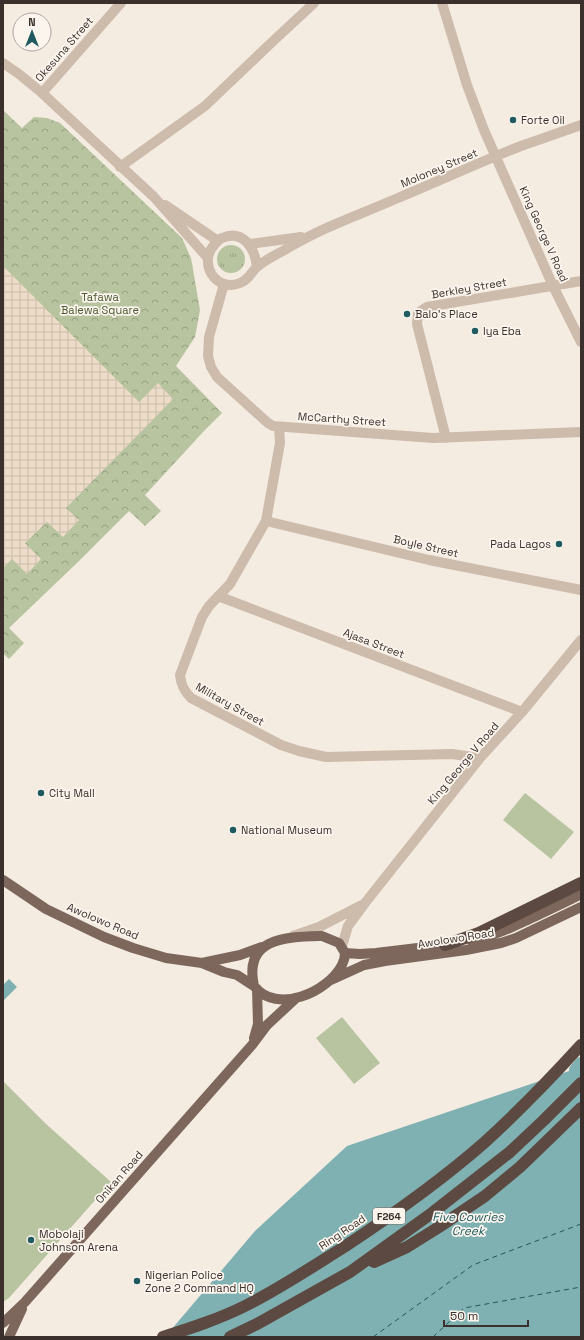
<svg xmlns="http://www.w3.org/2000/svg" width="584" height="1340" viewBox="0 0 584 1340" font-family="'Space Grotesk',sans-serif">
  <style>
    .grass { fill: url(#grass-tufts) }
    .park { fill: url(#park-crowns) }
    .pitch { fill: #b8c4a0 }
    .plaza { fill: url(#plaza-grid) }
    .water { fill: #7fb0b2 }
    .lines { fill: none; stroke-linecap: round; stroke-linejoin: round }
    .canal { stroke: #7fb0b2; stroke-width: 12 }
    .ferry { stroke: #1f5a5e; stroke-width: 1; stroke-dasharray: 5 4; stroke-linecap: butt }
    .minor { stroke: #cdbbac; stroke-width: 10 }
    .major { stroke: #7d675c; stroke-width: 10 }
    .highway { stroke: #5c4a42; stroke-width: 12 }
    .poi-dot { fill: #1f5a5e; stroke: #fbf5ee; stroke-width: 1.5 }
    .labels { text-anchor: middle; stroke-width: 3.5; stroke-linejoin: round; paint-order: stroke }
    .shield { fill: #fbf5ee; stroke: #756b66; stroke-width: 1 }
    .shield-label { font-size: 10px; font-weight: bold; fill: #3b302b }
    .street-label { font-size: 11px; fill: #3b302b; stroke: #fbf5ee }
    .poi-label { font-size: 11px; fill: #3b302b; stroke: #fbf5ee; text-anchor: start }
    .park-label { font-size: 11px; fill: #4a5a2e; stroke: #fbf5ee }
    .water-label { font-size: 12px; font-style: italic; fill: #1f5a5e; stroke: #fbf5ee }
  </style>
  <defs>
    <pattern id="grass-tufts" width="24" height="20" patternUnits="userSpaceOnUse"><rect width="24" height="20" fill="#b8c4a0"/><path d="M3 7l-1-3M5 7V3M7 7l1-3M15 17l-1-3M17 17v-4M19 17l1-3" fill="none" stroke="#97a083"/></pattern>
    <pattern id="park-crowns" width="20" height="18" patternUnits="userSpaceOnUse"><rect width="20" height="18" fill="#b8c4a0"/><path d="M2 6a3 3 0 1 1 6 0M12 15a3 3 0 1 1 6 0" fill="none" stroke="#97a083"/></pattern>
    <pattern id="plaza-grid" width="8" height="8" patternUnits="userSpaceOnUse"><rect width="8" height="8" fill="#ecdcc8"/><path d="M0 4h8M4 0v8" fill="none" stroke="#cbbdac"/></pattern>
  </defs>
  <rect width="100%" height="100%" fill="#f4ebe1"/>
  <!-- grass -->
  <path class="grass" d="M217 259a14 14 0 1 1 28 0a14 14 0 1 1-28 0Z"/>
  <!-- park -->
  <path class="park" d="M3,110L22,128L34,117L47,118L60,123L182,238L191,258L200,310L195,337L176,366L222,413L204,431L145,495L161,511L145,526L129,511L79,561L9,628L24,643L9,659L3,653Z"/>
  <!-- pitch -->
  <path class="pitch" d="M525,793L574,832L551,859L503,820Z
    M342,1017L380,1063L354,1084L316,1038Z
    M3,1081L45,1123L111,1182L9,1298L3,1302Z"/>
  <!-- plaza -->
  <path class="plaza" d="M3,266L139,402L158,383L173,399L66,508L79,520L63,537L47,522L25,543L41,559L27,574L12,559L3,568Z"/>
  <!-- water -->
  <path class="water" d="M9,979L17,987L3,1001V985Z
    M581,1067V1337H165L255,1231L347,1146Z"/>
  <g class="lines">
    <!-- canal -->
    <path class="canal" d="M575,1070L581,1063"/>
    <!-- ferry -->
    <path class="ferry" d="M373,1337L473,1265L581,1224
      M433,1337L464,1308L581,1287
      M579,1337H581"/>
    <!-- minor -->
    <path class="minor" d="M442,3L467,85L484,130L553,286L581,342
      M3,63L19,74L42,93L154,197L207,257
      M42,93L121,3
      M120,167L205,106L270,44L314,3
      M165,205L218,241
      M250,244L301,237
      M257,267C255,248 243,229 222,238C219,239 217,242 215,244C197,263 216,293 240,283C249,280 251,272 257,267C266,259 278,254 288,248C323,227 361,214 398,198C439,181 480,162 521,146C541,139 561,132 581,125
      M224,284L209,337L208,356L211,367L217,377L268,423L273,426L433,438L581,432
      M279,427L280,443L266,521L230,584L209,606L202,617L180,675C181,685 184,691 191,698L281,745L299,751L326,757L452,754L480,758
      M446,438L417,324L418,313L427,307L581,281
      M266,521L429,560L581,590
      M218,596L522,712
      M293,936L319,927L364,904
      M342,946L348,926L365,903L480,758L522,712L581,640"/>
    <!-- major -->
    <path class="major" d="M3,880L46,909L104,937L133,948L166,958L202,963L224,972L237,975L254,986
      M322,936L339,943L345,953C345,957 344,961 342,965C328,992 277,1015 254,986C243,937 287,937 322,936Z
      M471,940C493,937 514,926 534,917C550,909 566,902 581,894
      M345,953L360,954L376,953L451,944
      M202,963L240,955L262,947
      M331,980L364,965L385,961L466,950L501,943L516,938L581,907
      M254,1038L258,1024L257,989
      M3,1323L25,1302L252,1045L267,1025L295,999
      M9,1337L22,1309"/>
    <!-- highway -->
    <path class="highway" d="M445,945L479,933L581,883
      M374,1262L407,1247L439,1227L485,1196L520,1167L581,1108
      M163,1337C191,1328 219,1319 245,1306C279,1289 312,1267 344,1247C391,1216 443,1179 485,1142C519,1111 550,1079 581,1045
      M230,1337L257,1324L350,1272L432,1213L510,1152L544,1120L581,1083"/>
  </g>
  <!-- markers -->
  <g class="poi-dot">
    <circle cx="513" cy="120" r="4"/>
    <circle cx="407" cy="314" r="4"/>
    <circle cx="475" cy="331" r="4"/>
    <circle cx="559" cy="544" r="4"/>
    <circle cx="41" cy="793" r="4"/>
    <circle cx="233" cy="830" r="4"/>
    <circle cx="31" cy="1240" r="4"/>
    <circle cx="137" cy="1281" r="4"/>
  </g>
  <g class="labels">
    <!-- shield labels -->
    <rect class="shield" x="373" y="1208" width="32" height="16" rx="3"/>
    <g class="shield-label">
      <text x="389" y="1220">F264</text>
    </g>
    <!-- street labels -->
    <g class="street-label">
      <text transform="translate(64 49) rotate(-49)" y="4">Okesuna Street</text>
      <text transform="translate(439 168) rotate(-23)" y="4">Moloney Street</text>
      <text transform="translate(544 234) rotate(66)" y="4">King George V Road</text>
      <text transform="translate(469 288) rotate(-10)" y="4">Berkley Street</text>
      <text transform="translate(342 419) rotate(4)" y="4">McCarthy Street</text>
      <text transform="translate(426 546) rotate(13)" y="4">Boyle Street</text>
      <text transform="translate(374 643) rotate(21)" y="4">Ajasa Street</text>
      <text transform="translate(230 704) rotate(29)" y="4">Military Street</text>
      <text transform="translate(463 763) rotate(-50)" y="4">King George V Road</text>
      <text transform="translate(103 921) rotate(23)" y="4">Awolowo Road</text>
      <text transform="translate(456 938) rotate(-9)" y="4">Awolowo Road</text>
      <text transform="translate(119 1177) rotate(-49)" y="4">Onikan Road</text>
      <text transform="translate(342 1232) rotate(-34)" y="4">Ring Road</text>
    </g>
    <!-- poi labels -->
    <g class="poi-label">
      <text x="521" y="124">Forte Oil</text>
      <text x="415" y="318">Balo's Place</text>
      <text x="483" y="335">Iya Eba</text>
      <text x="551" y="548" text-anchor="end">Pada Lagos</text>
      <text x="49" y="797">City Mall</text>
      <text x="241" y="834">National Museum</text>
      <text x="39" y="1238">Mobolaji<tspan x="39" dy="13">Johnson Arena</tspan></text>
      <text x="145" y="1279">Nigerian Police<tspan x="145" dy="13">Zone 2 Command HQ</tspan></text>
    </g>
    <!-- park labels -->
    <g class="park-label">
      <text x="100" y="301">Tafawa<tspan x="100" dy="13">Balewa Square</tspan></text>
    </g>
    <!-- water labels -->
    <g class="water-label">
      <text x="468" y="1221">Five Cowries<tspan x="468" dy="14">Creek</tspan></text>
    </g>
  </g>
  <!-- border -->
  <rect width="584" height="1340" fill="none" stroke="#3b302b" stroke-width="8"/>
  <!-- north arrow -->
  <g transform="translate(32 32)"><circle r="19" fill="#fbf5ee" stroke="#aea6a0"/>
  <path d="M0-3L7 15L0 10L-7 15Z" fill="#1f5a5e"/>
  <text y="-6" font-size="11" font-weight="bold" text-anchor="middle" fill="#3b302b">N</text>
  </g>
  <!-- scale -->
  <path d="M444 1320v6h84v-6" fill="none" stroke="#3b302b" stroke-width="2"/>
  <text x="450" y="1320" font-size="12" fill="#3b302b" stroke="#fbf5ee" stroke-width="3" paint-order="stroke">50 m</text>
</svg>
